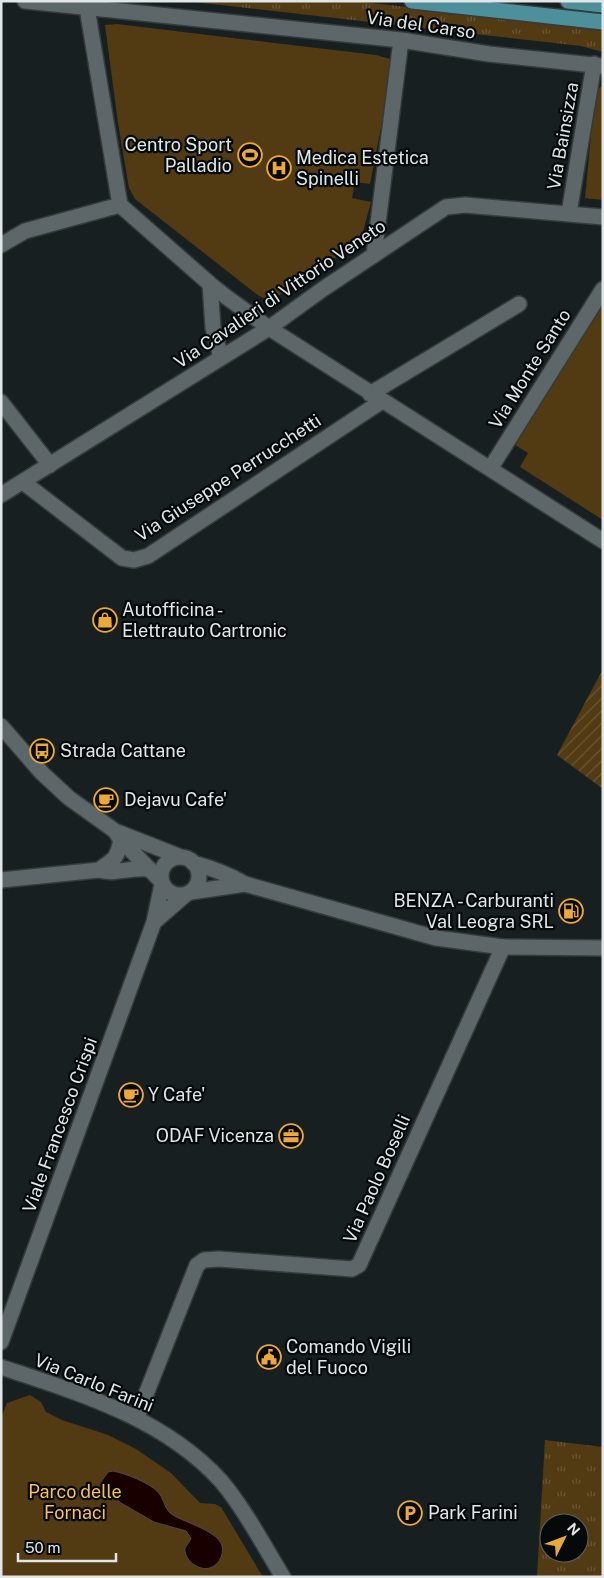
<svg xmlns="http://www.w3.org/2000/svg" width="604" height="1578" viewBox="0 0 604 1578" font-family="'Public Sans',sans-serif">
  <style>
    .grass { fill: url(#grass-tufts); fill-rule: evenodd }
    .park { fill: #523a13 }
    .garden { fill: url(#garden-furrows) }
    .water { fill: #180000; stroke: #544546 }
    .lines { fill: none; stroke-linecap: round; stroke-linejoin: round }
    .minor-casing { stroke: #353a3b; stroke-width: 18 }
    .tertiary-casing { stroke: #353a3b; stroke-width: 18 }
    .primary-casing { stroke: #353a3b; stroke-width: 18 }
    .minor { stroke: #5d6668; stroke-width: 15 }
    .tertiary { stroke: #5d6668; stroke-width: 15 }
    .primary { stroke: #4d8f9a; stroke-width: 15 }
    .labels { text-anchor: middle; stroke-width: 4.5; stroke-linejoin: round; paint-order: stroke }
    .street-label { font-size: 18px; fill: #e1e7e8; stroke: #060909 }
    .poi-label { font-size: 18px; fill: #e1e7e8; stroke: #060909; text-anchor: start }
    .park-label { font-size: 18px; fill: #fbbe62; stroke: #060909 }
  </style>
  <defs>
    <pattern id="grass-tufts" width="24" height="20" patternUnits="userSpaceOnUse" patternTransform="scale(1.25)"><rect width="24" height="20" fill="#523a13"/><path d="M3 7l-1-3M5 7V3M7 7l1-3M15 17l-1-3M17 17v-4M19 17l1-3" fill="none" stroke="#6b5635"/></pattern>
    <pattern id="garden-furrows" width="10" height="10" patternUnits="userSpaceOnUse" patternTransform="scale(1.25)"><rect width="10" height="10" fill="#523a13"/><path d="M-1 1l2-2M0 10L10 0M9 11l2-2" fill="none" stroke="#6b5635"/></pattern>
  </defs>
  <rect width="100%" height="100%" fill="#181f21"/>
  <!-- grass -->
  <path class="grass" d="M186,1H354L603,29V52L581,46Z
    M545,1440L603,1447V1577H537ZM549,1523H579V1553H549Z"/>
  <!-- park -->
  <path class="park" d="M117,24L376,55L394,60L370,184L355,182L352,198L371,202L362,235V240L278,296L266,299L259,296L135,199L129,188L118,123L105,25Z
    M603,85V200L585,198L595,92Z
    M603,301V520L520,467L528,453L512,443Z
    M30,1395L41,1402L46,1412L62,1420L108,1435L136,1449L171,1473L200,1503L215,1504L221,1507L263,1577H1V1418L7,1403Z"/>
  <!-- garden -->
  <path class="garden" d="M603,669V789L557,755Z"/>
  <!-- water -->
  <path class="water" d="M113,1471C127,1474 148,1482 158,1492C163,1497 164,1506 169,1512C180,1523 229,1531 222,1554C220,1561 217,1565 210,1568C200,1571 186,1562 185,1551C184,1546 190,1543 191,1538L186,1531L154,1522L121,1503L104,1488L101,1482L108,1472Z"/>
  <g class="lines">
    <!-- minor casing -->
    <g class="minor-casing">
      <path id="minor" d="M25,1L401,40L489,54L603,66
        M87,8L120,205
        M569,213L594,64
        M1,245L25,231L120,205L210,284
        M374,255L401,40
        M221,357L213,328L210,284L225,296L269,328L603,541
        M370,394L519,304
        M1,402L50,465
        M490,469L603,289
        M23,482L122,558L134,560L148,556L382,401
        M99,870C114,858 116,862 121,840
        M1,880L99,870C114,875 132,867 148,869
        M137,1417L197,1265L204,1260L219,1259L352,1269L359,1265L503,947"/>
    </g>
    <!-- tertiary casing -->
    <g class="tertiary-casing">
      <path id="tertiary" d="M1,495L269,328L323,289L446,207L465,205L603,217
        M1,726L42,773L69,798L104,823L115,831L181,857
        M115,831L121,840L161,881
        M161 876a19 19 0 1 1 38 0a19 19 0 1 1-38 0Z
        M193,863C212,868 228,874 245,884L436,938L503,947L603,948
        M191,892L245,884
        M154,922L185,895
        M1,1342L154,922L162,884
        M1,1367C79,1393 164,1418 221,1481C244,1508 264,1546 283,1577"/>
    </g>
    <!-- primary casing -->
    <g class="primary-casing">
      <path id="primary" d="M412,1L603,22
        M568,1L603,5"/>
    </g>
    <!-- minor -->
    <use href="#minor" class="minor"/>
    <!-- tertiary -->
    <use href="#tertiary" class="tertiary"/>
    <!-- primary -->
    <use href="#primary" class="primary"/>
  </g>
  <!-- icons -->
  <defs>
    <g id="stadium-ring" transform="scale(1.25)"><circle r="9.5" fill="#060909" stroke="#eca93a" stroke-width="1.5"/><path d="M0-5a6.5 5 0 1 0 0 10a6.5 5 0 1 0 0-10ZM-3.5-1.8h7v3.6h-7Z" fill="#eca93a"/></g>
    <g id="hospital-ring" transform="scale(1.25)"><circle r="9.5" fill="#060909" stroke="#eca93a" stroke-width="1.5"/><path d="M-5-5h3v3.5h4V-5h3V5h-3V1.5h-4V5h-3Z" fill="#eca93a"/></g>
    <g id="shop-ring" transform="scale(1.25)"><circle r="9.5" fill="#060909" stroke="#eca93a" stroke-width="1.5"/><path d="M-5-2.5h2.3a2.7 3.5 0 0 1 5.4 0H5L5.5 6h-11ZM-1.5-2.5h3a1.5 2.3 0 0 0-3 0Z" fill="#eca93a"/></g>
    <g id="bus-ring" transform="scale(1.25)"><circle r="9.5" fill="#060909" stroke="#eca93a" stroke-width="1.5"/><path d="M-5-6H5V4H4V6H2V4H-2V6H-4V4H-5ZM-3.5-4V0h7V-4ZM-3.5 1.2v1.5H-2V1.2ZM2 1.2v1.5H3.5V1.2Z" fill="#eca93a"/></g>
    <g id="cafe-ring" transform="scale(1.25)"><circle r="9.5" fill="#060909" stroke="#eca93a" stroke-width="1.5"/><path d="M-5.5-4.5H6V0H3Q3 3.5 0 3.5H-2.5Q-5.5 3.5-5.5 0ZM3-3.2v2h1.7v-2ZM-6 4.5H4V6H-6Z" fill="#eca93a"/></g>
    <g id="fuel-ring" transform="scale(1.25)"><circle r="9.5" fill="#060909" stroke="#eca93a" stroke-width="1.5"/><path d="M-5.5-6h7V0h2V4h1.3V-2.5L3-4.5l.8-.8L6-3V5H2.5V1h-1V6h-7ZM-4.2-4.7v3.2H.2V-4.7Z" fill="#eca93a"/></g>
    <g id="office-ring" transform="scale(1.25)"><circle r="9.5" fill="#060909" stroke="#eca93a" stroke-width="1.5"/><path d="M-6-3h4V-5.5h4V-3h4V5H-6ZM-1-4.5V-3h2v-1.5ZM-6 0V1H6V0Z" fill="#eca93a"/></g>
    <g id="civic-ring" transform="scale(1.25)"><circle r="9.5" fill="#060909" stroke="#eca93a" stroke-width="1.5"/><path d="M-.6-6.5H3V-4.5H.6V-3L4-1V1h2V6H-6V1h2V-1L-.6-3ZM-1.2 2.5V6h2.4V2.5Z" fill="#eca93a"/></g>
    <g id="parking-ring" transform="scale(1.25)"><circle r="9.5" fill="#060909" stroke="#eca93a" stroke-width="1.5"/><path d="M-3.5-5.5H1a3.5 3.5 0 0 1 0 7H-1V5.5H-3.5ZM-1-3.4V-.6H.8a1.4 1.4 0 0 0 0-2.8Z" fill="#eca93a"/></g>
  </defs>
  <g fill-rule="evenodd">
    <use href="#stadium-ring" x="250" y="155"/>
    <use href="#hospital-ring" x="279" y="168"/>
    <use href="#shop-ring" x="105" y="620"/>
    <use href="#bus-ring" x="42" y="751"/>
    <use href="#cafe-ring" x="106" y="800"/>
    <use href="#fuel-ring" x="571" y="911"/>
    <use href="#cafe-ring" x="131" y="1095"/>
    <use href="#office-ring" x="291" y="1136"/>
    <use href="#civic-ring" x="269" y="1357"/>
    <use href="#parking-ring" x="410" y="1513"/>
  </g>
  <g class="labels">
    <!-- street labels -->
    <g class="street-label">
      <text transform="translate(421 25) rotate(8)" y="6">Via del Carso</text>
      <text transform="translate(563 136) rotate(-80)" y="6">Via Bainsizza</text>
      <text transform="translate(280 294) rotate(-34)" y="6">Via Cavalieri di Vittorio Veneto</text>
      <text transform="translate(530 369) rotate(-58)" y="6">Via Monte Santo</text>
      <text transform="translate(228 478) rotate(-33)" y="6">Via Giuseppe Perrucchetti</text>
      <text transform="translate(60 1125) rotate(-70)" y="6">Viale Francesco Crispi</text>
      <text transform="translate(377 1179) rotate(-66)" y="6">Via Paolo Boselli</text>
      <text transform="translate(94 1383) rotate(22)" y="6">Via Carlo Farini</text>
    </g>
    <!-- poi labels -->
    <g class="poi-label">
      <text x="232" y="151" text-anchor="end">Centro Sport<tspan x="232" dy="21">Palladio</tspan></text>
      <text x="296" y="164">Medica Estetica<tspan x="296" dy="21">Spinelli</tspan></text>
      <text x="122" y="616">Autofficina -<tspan x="122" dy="21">Elettrauto Cartronic</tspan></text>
      <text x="60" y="757">Strada Cattane</text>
      <text x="124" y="806">Dejavu Cafe'</text>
      <text x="554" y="907" text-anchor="end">BENZA - Carburanti<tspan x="554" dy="21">Val Leogra SRL</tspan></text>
      <text x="148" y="1101">Y Cafe'</text>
      <text x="274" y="1142" text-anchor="end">ODAF Vicenza</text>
      <text x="286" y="1353">Comando Vigili<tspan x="286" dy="21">del Fuoco</tspan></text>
      <text x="428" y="1519">Park Farini</text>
    </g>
    <!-- park labels -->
    <g class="park-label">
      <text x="75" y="1498">Parco delle<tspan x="75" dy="21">Fornaci</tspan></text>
    </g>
  </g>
  <!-- border -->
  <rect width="604" height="1578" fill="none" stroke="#e1e7e8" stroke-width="5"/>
  <!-- north arrow -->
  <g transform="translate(564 1538) rotate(48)"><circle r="24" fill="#060909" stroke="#5e6262"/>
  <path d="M0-4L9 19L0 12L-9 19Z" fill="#eca93a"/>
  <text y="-8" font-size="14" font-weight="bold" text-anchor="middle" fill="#e1e7e8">N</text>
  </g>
  <!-- scale -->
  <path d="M18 1553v8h98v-8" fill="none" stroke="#e1e7e8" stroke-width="2.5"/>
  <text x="25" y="1553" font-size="15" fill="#e1e7e8" stroke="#060909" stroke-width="4" paint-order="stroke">50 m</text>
</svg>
